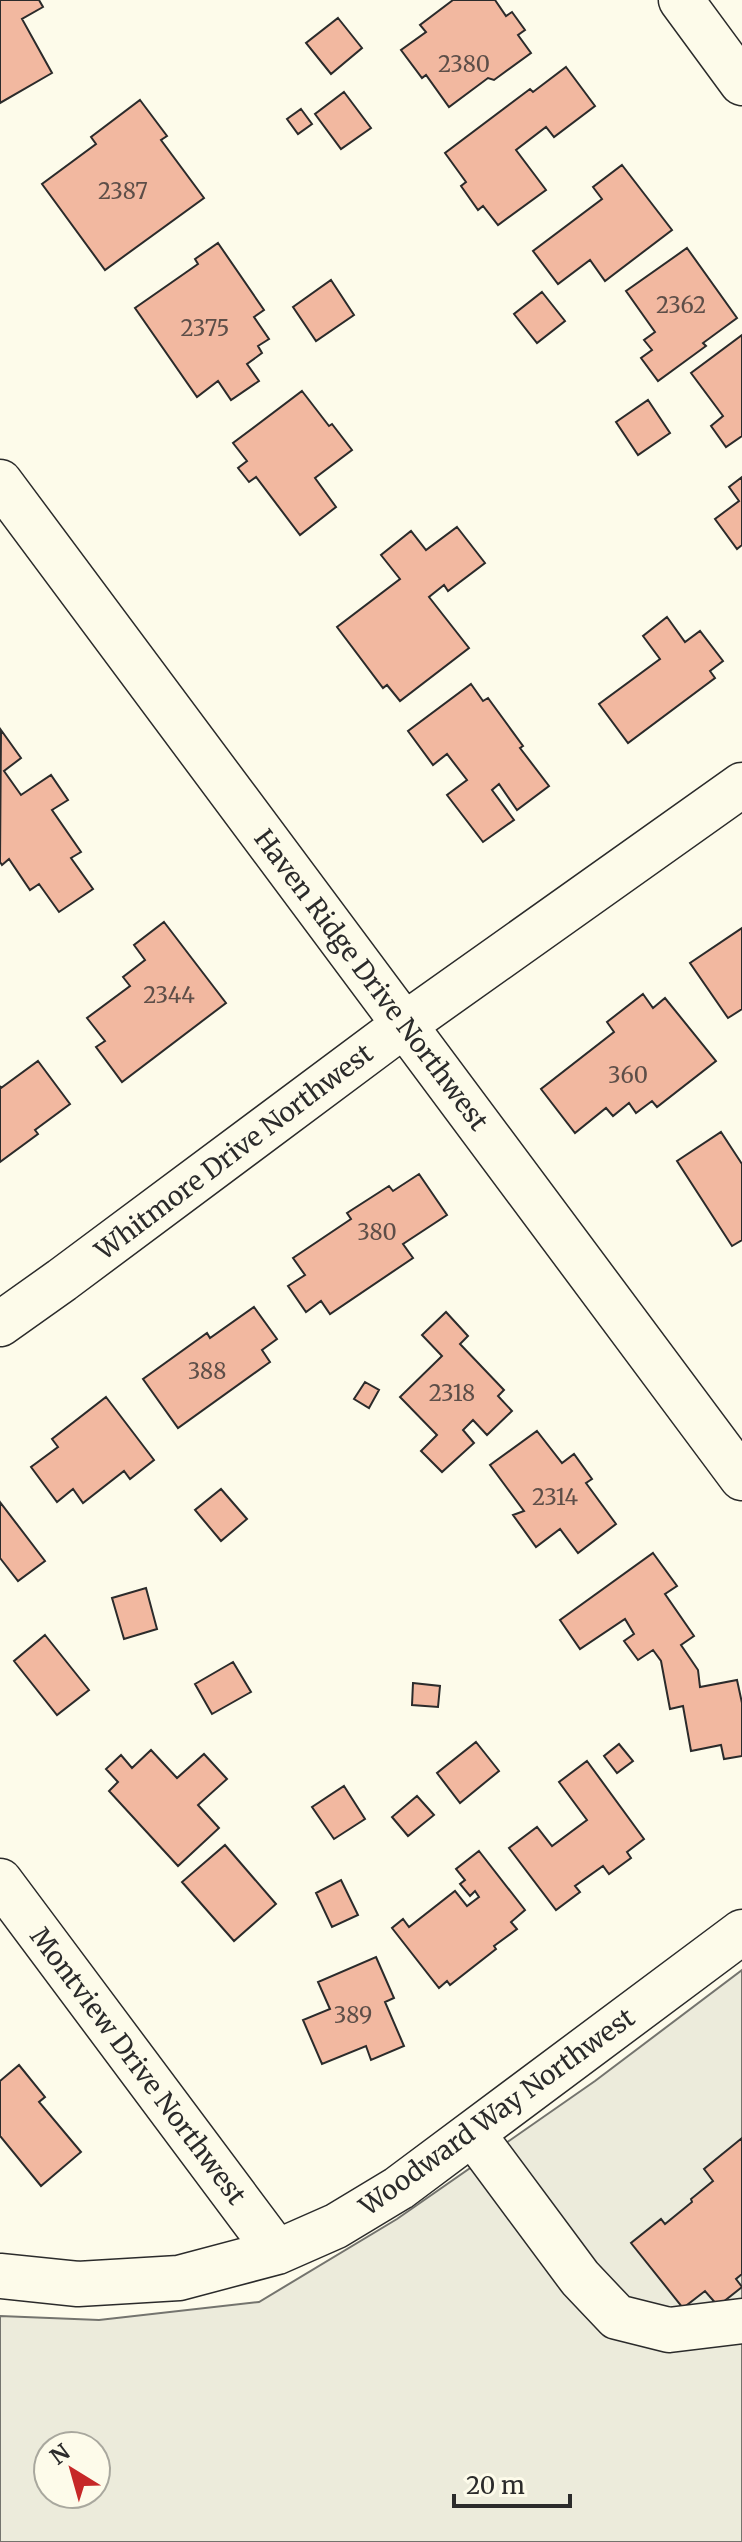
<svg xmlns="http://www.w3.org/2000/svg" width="742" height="2542" viewBox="0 0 742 2542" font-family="Merriweather,serif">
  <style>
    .green { fill: #ecebdb; stroke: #74746e; stroke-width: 2; fill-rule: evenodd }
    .building { fill: #f2b8a0; stroke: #2b2b2b; stroke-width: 2 }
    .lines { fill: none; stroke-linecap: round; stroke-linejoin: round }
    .minor-casing { stroke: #2b2b2b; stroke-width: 47 }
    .minor { stroke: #fdfbea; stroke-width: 44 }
    .labels { text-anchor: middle; stroke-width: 6; stroke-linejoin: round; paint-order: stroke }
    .number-label { font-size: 22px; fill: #5d4e48 }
    .street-label { font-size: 26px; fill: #2b2b2b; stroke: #fdfbea }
  </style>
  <rect width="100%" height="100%" fill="#fdfbea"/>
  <!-- green -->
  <path class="green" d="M742,1970V2542H0V2316L99,2320L259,2302L397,2219L595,2081ZM48,2446H96V2494H48Z"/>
  <!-- building -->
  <path class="building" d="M0,0H39L43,7L22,19L52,73L0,103Z
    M453,0H495L506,16L512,12L525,30L518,35L531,53L494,80L488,78L449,107L426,75L422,78L401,50L426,32L420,25Z
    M338,18L362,48L331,74L306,43Z
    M566,67L595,106L554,137L546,127L516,150L546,190L498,225L483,206L478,210L461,186L466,182L445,153L530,89L533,92Z
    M344,92L371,128L341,149L315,114Z
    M140,100L167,136L161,140L204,198L105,270L42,184L96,144L91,137Z
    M301,109L312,124L298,134L287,119Z
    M622,165L672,230L605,281L590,260L558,284L533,251L602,199L593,187Z
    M218,243L264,310L254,317L269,339L258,346L262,353L247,364L259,381L231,400L218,381L197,397L135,308L198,264L195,259Z
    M687,248L737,318L703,343L706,346L658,381L641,358L652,350L644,340L655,332L626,291Z
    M331,280L354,315L316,341L293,307Z
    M542,292L565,321L537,343L514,314Z
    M742,335V436L726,447L711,426L723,416L691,373Z
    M302,391L329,426L332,424L352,450L315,478L336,507L300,535L256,477L249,482L238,468L247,461L233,443Z
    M648,400L670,433L638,455L616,422Z
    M742,477V545L737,549L715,519L739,501L729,487Z
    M457,527L485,563L448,591L444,585L429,597L469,648L400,701L387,685L383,688L337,627L400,579L381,555L411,531L426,550Z
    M667,617L685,642L700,631L723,661L710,671L715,678L628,743L599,704L660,659L643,636Z
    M471,684L483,701L488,698L523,746L520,748L549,786L517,810L499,784L492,790L514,820L483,842L447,795L467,780L447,754L433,765L408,731Z
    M1,730L21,758L4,771L21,795L51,775L68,800L52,810L81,852L71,858L93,889L59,912L39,884L30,890L9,859L2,865L0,862Z
    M164,922L226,1003L122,1082L96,1047L105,1041L87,1018L130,986L123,977L145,960L134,945Z
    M742,928V1009L728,1018L690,963Z
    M643,994L653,1008L665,998L716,1061L657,1107L652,1101L636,1113L629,1103L613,1116L606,1108L575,1133L541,1089L614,1032L607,1022Z
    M38,1061L70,1104L35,1130L38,1134L0,1162V1086L1,1088Z
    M721,1132L742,1164V1240L732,1246L677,1161Z
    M419,1174L447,1215L403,1244L413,1258L330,1314L321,1301L306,1312L288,1286L305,1275L293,1258L351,1219L347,1213L389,1186L393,1191Z
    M254,1307L277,1339L262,1350L270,1362L178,1428L143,1379L207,1333L210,1338Z
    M446,1312L468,1336L460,1344L504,1390L498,1396L512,1411L487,1435L473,1420L463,1430L474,1443L442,1472L421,1451L437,1435L400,1397L442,1356L422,1335Z
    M365,1382L379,1390L369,1408L354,1399Z
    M106,1397L154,1460L130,1479L124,1471L83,1503L73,1489L57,1502L31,1467L58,1447L52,1439Z
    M537,1431L562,1463L574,1454L592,1479L586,1483L616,1524L578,1553L560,1529L536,1547L513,1515L524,1511L490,1465Z
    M221,1489L247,1519L221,1541L195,1510Z
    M0,1502L45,1561L18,1581L0,1558Z
    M653,1553L677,1586L665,1594L694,1636L681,1645L698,1670L700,1687L737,1680L742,1703V1756L724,1759L721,1745L691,1751L683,1706L670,1709L661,1661L653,1650L638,1660L624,1641L634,1634L625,1619L580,1649L560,1620Z
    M146,1588L157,1629L124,1639L112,1598Z
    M45,1635L89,1690L57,1715L14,1661Z
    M233,1662L251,1692L212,1714L195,1684Z
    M413,1683L440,1686L438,1707L412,1705Z
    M476,1742L499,1771L460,1803L437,1773Z
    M619,1744L633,1761L617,1773L604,1756Z
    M151,1750L177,1778L204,1754L227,1779L198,1805L219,1828L178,1866L109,1791L118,1782L106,1769L121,1755L132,1768Z
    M587,1761L644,1839L627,1852L631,1858L609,1874L603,1866L575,1886L580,1892L556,1910L509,1848L537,1827L552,1846L587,1820L559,1782Z
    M344,1786L365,1819L334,1839L312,1807Z
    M417,1796L434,1815L408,1836L392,1817Z
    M225,1845L276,1904L234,1941L182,1882Z
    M479,1851L525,1910L511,1922L517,1929L494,1946L496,1949L450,1985L447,1981L439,1988L392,1928L403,1919L409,1927L455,1891L467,1906L479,1897L475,1891L470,1896L460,1884L465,1880L456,1869Z
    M341,1880L358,1915L332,1927L316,1893Z
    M376,1957L394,1998L385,2002L404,2046L371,2060L366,2046L322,2064L303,2020L330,2009L318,1982Z
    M19,2065L45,2097L39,2102L81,2152L41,2186L0,2136V2081Z
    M742,2138V2274L736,2279L742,2287L718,2306L705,2291L683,2308L631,2243L661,2219L665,2224L692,2202L691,2199L713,2181L704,2169Z"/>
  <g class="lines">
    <!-- minor casing -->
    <g class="minor-casing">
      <path id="minor" d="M681,0L742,83
        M0,482L742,1478
        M0,1324L62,1280L404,1025L742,785
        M0,1881L277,2252
        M473,2134L580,2278L617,2317L669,2330L742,2321
        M0,2276L78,2284L179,2278L277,2252L336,2226L399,2188L742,1932"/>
    </g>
    <!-- minor -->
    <use href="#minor" class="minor"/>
  </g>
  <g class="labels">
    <!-- number labels -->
    <g class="number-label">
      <text x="464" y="72">2380</text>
      <text x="123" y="199">2387</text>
      <text x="681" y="313">2362</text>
      <text x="205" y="336">2375</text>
      <text x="169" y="1003">2344</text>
      <text x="628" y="1083">360</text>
      <text x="377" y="1240">380</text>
      <text x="207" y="1379">388</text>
      <text x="452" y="1401">2318</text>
      <text x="555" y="1505">2314</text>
      <text x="353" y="2023">389</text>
    </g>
    <!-- street labels -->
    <g class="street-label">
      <text transform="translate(371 980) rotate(53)" y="9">Haven Ridge Drive Northwest</text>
      <text transform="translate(234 1152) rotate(-37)" y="9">Whitmore Drive Northwest</text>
      <text transform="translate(138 2066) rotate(53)" y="9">Montview Drive Northwest</text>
      <text transform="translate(497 2112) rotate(-36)" y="9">Woodward Way Northwest</text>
    </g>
  </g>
  <!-- north arrow -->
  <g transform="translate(72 2470) rotate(323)"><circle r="38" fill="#fdfbea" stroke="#a9a89e" stroke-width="2"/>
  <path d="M0-6L14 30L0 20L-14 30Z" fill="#c62828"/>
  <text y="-12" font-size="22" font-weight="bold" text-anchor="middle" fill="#2b2b2b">N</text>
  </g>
  <!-- scale -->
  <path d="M454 2494v12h116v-12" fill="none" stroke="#2b2b2b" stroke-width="4"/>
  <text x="466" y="2494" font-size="24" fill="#2b2b2b" stroke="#fdfbea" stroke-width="6" paint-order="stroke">20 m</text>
</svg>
